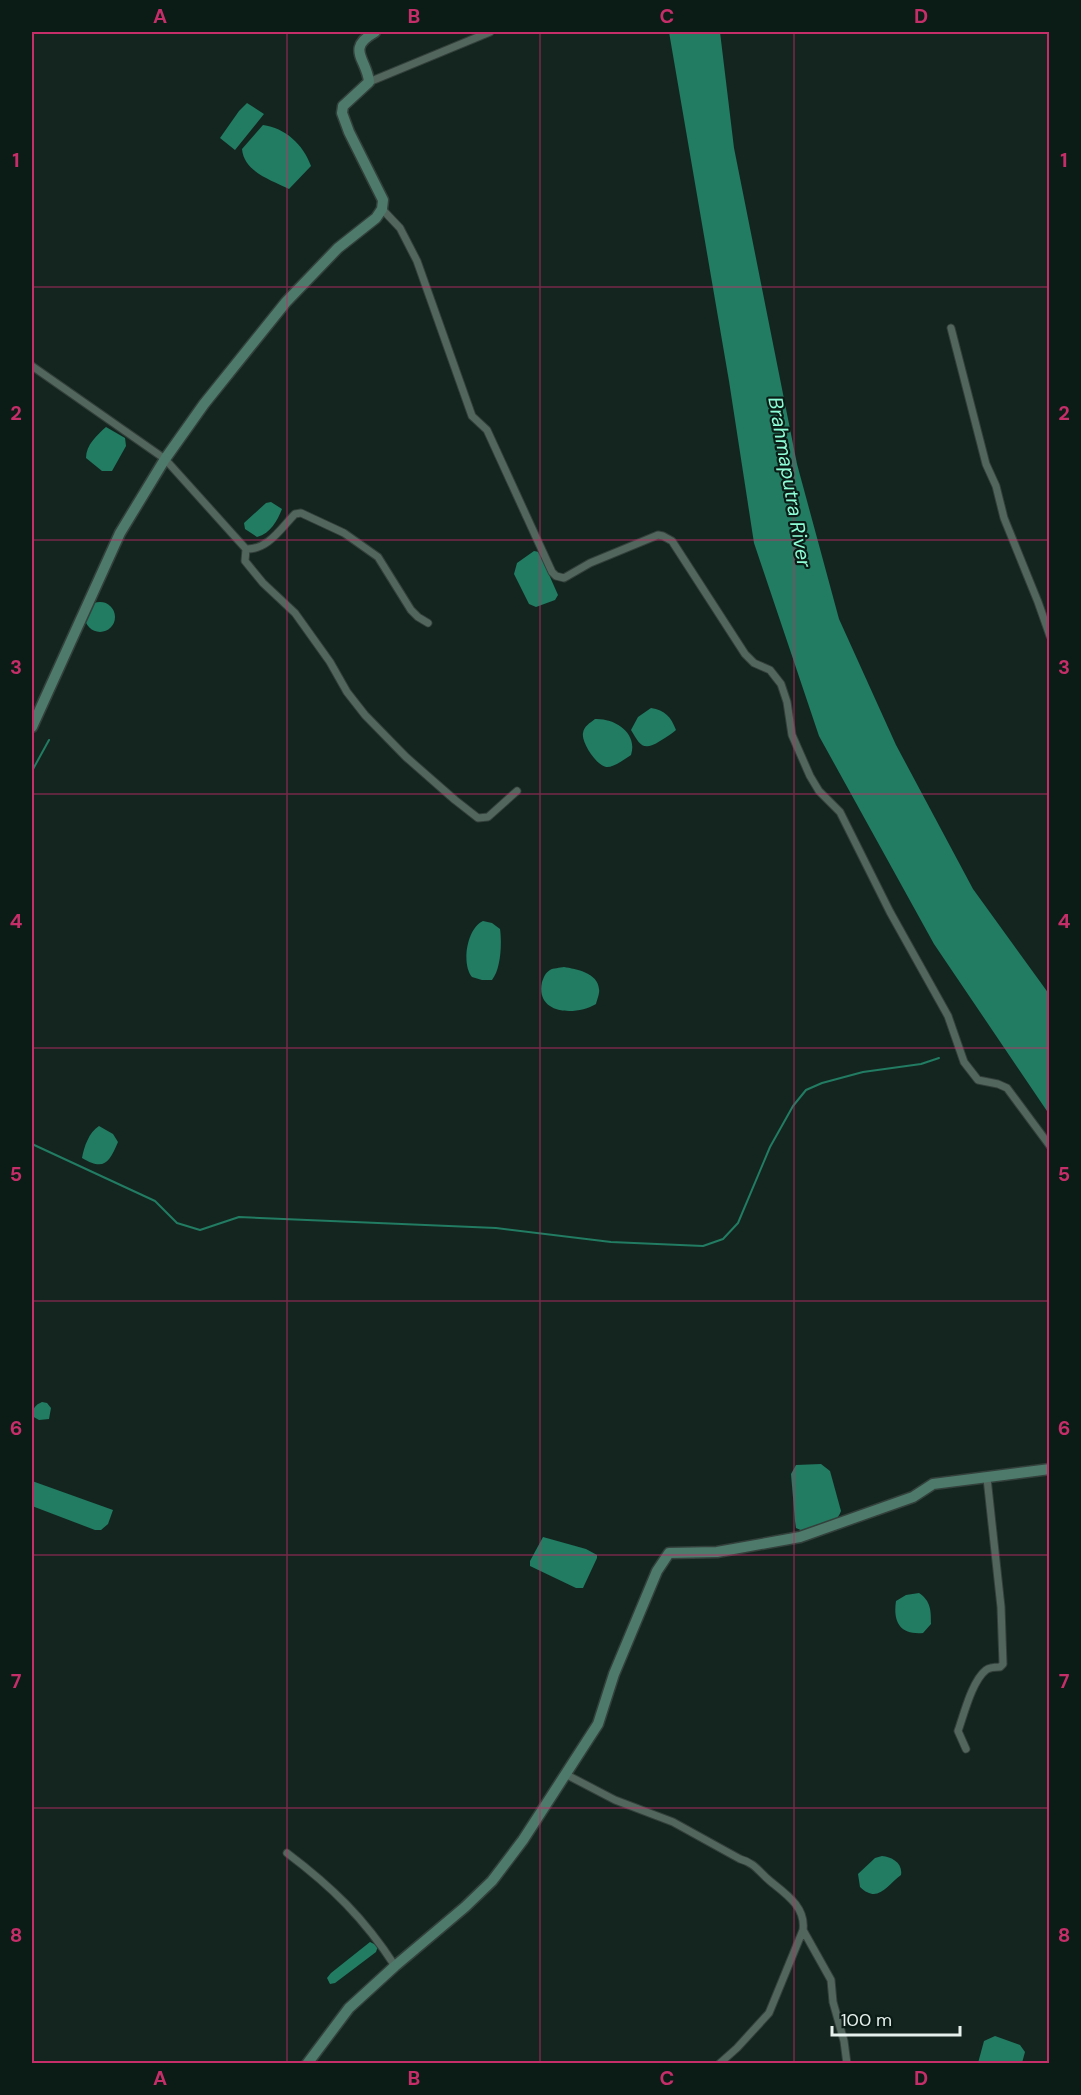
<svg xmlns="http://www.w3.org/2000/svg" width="1081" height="2095" viewBox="0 0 1081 2095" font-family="'DM Sans',sans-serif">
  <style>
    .water { fill: #217c62 }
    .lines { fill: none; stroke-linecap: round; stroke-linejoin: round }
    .stream { stroke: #217c62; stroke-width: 2 }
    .street-casing { stroke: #33403b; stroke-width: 9 }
    .secondary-casing { stroke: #33403b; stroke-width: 13 }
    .street { stroke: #53665e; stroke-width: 7 }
    .secondary { stroke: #4d7a6b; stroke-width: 10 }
    .grid { fill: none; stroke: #c62e6a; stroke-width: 1.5; stroke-opacity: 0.55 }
    .labels { text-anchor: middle; stroke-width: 4.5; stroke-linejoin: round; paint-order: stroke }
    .water-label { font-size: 20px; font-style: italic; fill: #8cfdd6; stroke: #0b1c16 }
    .neatline { fill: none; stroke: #c62e6a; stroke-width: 2 }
    .grid-label { font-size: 20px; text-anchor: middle; font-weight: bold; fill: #c62e6a }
  </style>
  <rect width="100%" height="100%" fill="#14251f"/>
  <!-- water -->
  <path class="water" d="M669,32H720L734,148L797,464L839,619L896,745L973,889L1049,994V1114L934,944L819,736L754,543L729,381Z
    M247,103L264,114L235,150L220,138L239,111Z
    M263,125C285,128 303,144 311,166L289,189C271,180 244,172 242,149Z
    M106,427L125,438L126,446L112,471H102L86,458C86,445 97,435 106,427Z
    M271,502L282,509C277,521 271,533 257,537L245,529L244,523L266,503Z
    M534,551L539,552L558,595L555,600L536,607L529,604L514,574L517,563Z
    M85 617a15 15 0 1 1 30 0a15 15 0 1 1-30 0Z
    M651,708C665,710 671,717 676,730C672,734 666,737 660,741C643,752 640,745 631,730L638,717Z
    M595,719C615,718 638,733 631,755C625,759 613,768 606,767C596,765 581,742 583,733C584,726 590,723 595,719Z
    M483,921L492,923L500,929C502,943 501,969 492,980H482L472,977C461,964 467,928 483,921Z
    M564,967C576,969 598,973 599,989C600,993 597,1000 596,1004C576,1016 535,1015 542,982C544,977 545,973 550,970C553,968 560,968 564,967Z
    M99,1126L113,1134L118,1142C109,1163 104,1171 82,1158C84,1147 89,1132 99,1126Z
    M42,1402L47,1403L51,1408L49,1419L39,1420L32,1416C33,1408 35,1405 42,1402Z
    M821,1464L830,1471L841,1511C837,1525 815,1527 803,1531L796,1528L795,1521L791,1474L796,1465Z
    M32,1481L113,1510L108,1524L101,1530H95L32,1506Z
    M543,1537L586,1549L597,1555V1558L583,1588H576L530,1566V1561Z
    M919,1593C931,1601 931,1611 931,1624L923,1633C899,1635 893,1621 896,1601L906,1595Z
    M882,1856C892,1857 903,1863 901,1875C886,1886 878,1904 860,1887L858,1874L875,1858Z
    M370,1942L378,1946L376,1952L335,1983L330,1984L327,1978L331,1973Z
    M995,2036L1020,2045L1025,2052L1022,2063H978L984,2041Z"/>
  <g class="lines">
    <!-- stream -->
    <path class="stream" d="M32,771L49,740
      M32,1144L155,1201L177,1223L200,1230L239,1217L496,1228L611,1242L703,1246L723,1239L738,1223L770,1147L793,1106L806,1090L822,1083L863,1072L921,1064L939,1058"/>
    <!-- street casing -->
    <g class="street-casing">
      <path id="street" d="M369,82L490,32
        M382,209L400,228L417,261L472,416L487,430L552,572L556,576L564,578L590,563L658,535L663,536L672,541L745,654L754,663L770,670L781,684L787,702L792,735L810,776L819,791L840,812L890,912L948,1016L964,1062L978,1080L998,1084L1007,1088L1050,1146
        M951,328L986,464L996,486L1004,518L1038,602L1050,636
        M32,366L165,459L246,549L245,561L263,583L295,613L330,662L347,692L365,715L406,757L455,800L478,818L488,817L517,791
        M246,549C268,550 281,528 295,514L301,513L344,533L378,557L411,610L418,617L428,623
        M966,1749L958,1731C964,1714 972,1681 986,1670C990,1667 995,1667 1000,1667L1003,1664L1001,1607L987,1478
        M567,1775L615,1800L673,1822L740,1859C755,1863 759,1872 770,1881C786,1894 806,1907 803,1930L769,2013L737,2048L719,2064
        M287,1853C332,1887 364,1918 395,1966
        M803,1930L831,1980L833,2002L844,2041L847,2064"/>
    </g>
    <!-- secondary casing -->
    <g class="secondary-casing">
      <path id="secondary" d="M32,727L120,533L165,459L204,404L286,302L338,248L376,218L382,209L383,200L349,132L342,113L343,106L369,82C367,59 345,49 375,32
        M307,2064L349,2008L395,1966L465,1907L492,1881L523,1840L598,1724L614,1674L657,1571L669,1553L717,1552L800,1537L913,1497L933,1484L1050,1469"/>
    </g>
    <!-- street -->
    <use href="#street" class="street"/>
    <!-- secondary -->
    <use href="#secondary" class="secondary"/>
  </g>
  <!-- grid -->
  <path class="grid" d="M287,32V2064M540,32V2064M794,32V2064M32,287H1050M32,540H1050M32,794H1050M32,1048H1050M32,1301H1050M32,1555H1050M32,1808H1050"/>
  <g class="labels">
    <!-- water labels -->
    <g class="water-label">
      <text transform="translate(790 482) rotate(80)" y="7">Brahmaputra River</text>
    </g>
  </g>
  <!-- border -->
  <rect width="1081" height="2095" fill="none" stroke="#0b1c16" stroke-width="66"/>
  <!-- scale -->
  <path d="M832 2026v9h128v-9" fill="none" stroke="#e6f0ec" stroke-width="3"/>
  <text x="841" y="2026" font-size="18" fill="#e6f0ec" stroke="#0b1c16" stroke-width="4.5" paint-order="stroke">100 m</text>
  <rect x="33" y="33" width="1015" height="2029" class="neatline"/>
  <g class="grid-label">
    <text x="160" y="23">A</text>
    <text x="414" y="23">B</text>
    <text x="667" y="23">C</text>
    <text x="921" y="23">D</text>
    <text x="16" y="167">1</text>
    <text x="1064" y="167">1</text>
    <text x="16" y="420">2</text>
    <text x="1064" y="420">2</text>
    <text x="16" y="674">3</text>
    <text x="1064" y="674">3</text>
    <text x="16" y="928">4</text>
    <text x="1064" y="928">4</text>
    <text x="16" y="1181">5</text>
    <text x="1064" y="1181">5</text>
    <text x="16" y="1435">6</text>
    <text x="1064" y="1435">6</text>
    <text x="16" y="1688">7</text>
    <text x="1064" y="1688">7</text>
    <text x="16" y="1942">8</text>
    <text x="1064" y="1942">8</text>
    <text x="160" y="2085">A</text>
    <text x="414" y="2085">B</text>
    <text x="667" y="2085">C</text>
    <text x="921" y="2085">D</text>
  </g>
</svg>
